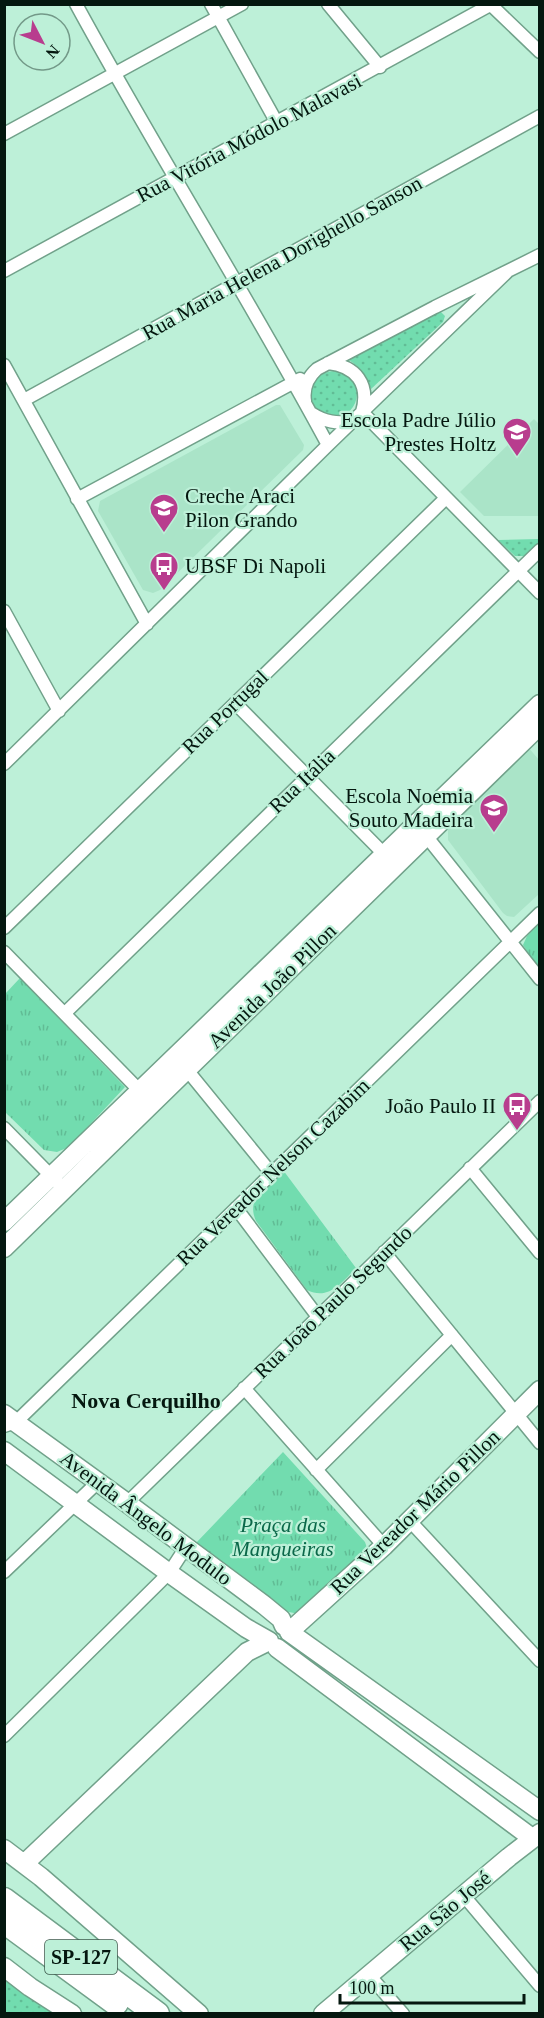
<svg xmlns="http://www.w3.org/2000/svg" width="544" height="2018" viewBox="0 0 544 2018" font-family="Georgia,serif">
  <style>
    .built { fill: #aae4c8 }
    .grass { fill: url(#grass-dots) }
    .park { fill: url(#park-tufts) }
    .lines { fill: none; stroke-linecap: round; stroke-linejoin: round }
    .street-casing { stroke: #71a18a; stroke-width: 15 }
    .secondary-casing { stroke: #71a18a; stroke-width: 21 }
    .highway-casing { stroke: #71a18a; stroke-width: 27 }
    .street { stroke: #fff; stroke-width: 12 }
    .secondary { stroke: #fff; stroke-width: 18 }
    .highway { stroke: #fff; stroke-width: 24 }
    .labels { text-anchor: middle; stroke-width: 4.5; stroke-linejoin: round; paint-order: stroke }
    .shield { fill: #bdf0d8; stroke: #3c584b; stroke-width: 1.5 }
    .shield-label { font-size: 20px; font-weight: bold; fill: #04170f }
    .street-label { font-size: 21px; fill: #04170f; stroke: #bdf0d8 }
    .poi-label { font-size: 21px; fill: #04170f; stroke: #bdf0d8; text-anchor: end }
    .park-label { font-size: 21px; font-style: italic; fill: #0a6849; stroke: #bdf0d8 }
    .neighbourhood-label { font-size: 22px; font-weight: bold; fill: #04170f; stroke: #bdf0d8 }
  </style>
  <defs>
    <pattern id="grass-dots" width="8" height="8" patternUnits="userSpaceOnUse" patternTransform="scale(1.5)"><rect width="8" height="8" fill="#72dcaf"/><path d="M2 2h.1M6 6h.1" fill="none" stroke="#61bc95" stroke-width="1.8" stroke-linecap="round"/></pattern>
    <pattern id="park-tufts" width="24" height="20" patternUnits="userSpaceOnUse" patternTransform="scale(1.5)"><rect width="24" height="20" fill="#72dcaf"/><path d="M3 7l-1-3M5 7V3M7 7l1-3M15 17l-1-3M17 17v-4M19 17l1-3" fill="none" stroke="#61bc95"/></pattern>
  </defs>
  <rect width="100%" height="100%" fill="#bdf0d8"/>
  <!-- built -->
  <path class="built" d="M276,405H280L304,445L303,450L160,590L153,593L143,590L98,511L100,501Z
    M534,419L539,424V516H484L460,492Z
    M528,747L539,760V894L514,917L507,916L503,913L448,840V827Z"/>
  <!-- grass -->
  <path class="grass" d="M440,311L445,316L443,322L371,389C366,376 361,368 349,360Z
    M311 394a23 23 0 1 1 46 0a23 23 0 1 1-46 0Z
    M539,539V542L525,556H515L498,540Z
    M4,1976L60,2013H5Z"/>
  <!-- park -->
  <path class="park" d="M539,923V970L523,945L527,936Z
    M20,978L125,1087L69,1147L57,1152L44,1150L5,1112V994Z
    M283,1170L356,1268C342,1282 329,1301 307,1290L256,1221C245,1197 268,1186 283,1170Z
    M283,1452L365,1542L367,1548L364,1553L299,1614L284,1611L196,1543Z"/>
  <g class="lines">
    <!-- street casing -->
    <g class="street-casing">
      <path id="street" d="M76,4C157,153 248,296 328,445
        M211,4L277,123
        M328,4L380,67
        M490,4L540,52
        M4,134L242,4
        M4,271L492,4
        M328,363C356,366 370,384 362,412
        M4,365L147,624
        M24,400L540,116
        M305,401C303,388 307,378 317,369L435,307L540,255
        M362,412L540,593
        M311,413C325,422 337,424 353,421
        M77,499L300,379
        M4,611L59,711
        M235,703L388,858
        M4,764L328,445L507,272
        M423,832L540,979
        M4,928L446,498
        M4,952L140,1091
        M65,1013L540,550
        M183,1065L271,1173
        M4,1128L64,1189
        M470,1168L540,1253
        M236,1208L318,1317
        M384,1252L540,1443
        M244,1388L384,1546
        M4,1426L16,1422L540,913
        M316,1470L452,1335
        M127,1503L540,1101
        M409,1520L540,1661
        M4,1572L98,1482
        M4,1736L169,1573L186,1547
        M464,1896L540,1986
        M369,1975L403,2014"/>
    </g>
    <!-- secondary casing -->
    <g class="secondary-casing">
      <path id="secondary" d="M4,1222L540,704
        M4,1248L540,725
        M540,1390L384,1546L289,1632L540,1811
        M4,1414L127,1503L264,1605L281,1619L284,1626
        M4,1451L169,1573L246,1628L269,1641
        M277,1648L532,1838
        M4,1849L41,1877L199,2014
        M24,1864L247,1652L269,1641
        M4,1967L30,1987L72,2014
        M323,2014L509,1857L540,1833"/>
    </g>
    <!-- highway casing -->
    <g class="highway-casing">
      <path id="highway" d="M4,1900L157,2014
        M4,1921L116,2003"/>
    </g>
    <!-- street -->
    <use href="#street" class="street"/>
    <!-- secondary -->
    <use href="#secondary" class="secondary"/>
    <!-- highway -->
    <use href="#highway" class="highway"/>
  </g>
  <!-- icons -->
  <defs>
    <g id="school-pin" transform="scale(1.5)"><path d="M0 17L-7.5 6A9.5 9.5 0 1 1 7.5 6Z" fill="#b83d8e" stroke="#bdf0d8"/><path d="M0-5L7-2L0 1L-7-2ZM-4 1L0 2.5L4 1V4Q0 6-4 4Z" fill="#fff"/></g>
    <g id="bus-pin" transform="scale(1.5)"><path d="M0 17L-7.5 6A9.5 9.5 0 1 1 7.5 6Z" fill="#b83d8e" stroke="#bdf0d8"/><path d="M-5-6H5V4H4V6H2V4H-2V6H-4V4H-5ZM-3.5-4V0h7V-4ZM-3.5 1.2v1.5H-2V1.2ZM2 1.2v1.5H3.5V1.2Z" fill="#fff"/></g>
  </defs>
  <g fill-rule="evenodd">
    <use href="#school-pin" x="517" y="432"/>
    <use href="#school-pin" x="164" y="508"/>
    <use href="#bus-pin" x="164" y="566"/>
    <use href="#school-pin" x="494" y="808"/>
    <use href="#bus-pin" x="517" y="1106"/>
  </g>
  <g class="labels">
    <!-- shield labels -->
    <rect class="shield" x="45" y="1940" width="72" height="34" rx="4.5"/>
    <g class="shield-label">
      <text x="81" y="1964">SP-127</text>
    </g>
    <!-- street labels -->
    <g class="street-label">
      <text transform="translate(249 138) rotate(-28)" y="7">Rua Vitória Módolo Malavasi</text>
      <text transform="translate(282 258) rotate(-29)" y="7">Rua Maria Helena Dorighello Sanson</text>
      <text transform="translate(225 712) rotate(-44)" y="7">Rua Portugal</text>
      <text transform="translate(302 781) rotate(-44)" y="7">Rua Itália</text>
      <text transform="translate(272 986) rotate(-44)" y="7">Avenida João Pillon</text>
      <text transform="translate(273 1172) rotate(-44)" y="7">Rua Vereador Nelson Cazabim</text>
      <text transform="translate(333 1302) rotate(-44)" y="7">Rua João Paulo Segundo</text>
      <text transform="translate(415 1512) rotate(-44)" y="7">Rua Vereador Mário Pillon</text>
      <text transform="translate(146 1518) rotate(37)" y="7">Avenida Ângelo Modulo</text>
      <text transform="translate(445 1911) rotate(-40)" y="7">Rua São José</text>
    </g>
    <!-- poi labels -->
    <g class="poi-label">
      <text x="496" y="427">Escola Padre Júlio<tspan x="496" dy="24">Prestes Holtz</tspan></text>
      <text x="185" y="503" text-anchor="start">Creche Araci<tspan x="185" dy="24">Pilon Grando</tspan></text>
      <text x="185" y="573" text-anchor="start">UBSF Di Napoli</text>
      <text x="473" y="803">Escola Noemia<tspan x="473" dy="24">Souto Madeira</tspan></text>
      <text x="496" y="1113">João Paulo II</text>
    </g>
    <!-- park labels -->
    <g class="park-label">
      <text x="283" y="1532">Praça das<tspan x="283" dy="24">Mangueiras</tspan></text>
    </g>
    <!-- neighbourhood labels -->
    <g class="neighbourhood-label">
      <text x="146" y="1408">Nova Cerquilho</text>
    </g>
  </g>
  <!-- border -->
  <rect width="544" height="2018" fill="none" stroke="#04170f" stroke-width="12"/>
  <!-- north arrow -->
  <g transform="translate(42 42) rotate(132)"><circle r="28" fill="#bdf0d8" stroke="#739988" stroke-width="1.5"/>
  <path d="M0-4.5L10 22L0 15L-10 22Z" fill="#b83d8e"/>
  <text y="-9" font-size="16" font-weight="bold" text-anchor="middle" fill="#04170f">N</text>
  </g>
  <!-- scale -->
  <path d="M340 1994v9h184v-9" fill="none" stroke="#04170f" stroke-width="3"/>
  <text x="349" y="1994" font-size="18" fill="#04170f" stroke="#bdf0d8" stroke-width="4.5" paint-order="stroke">100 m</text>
</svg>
